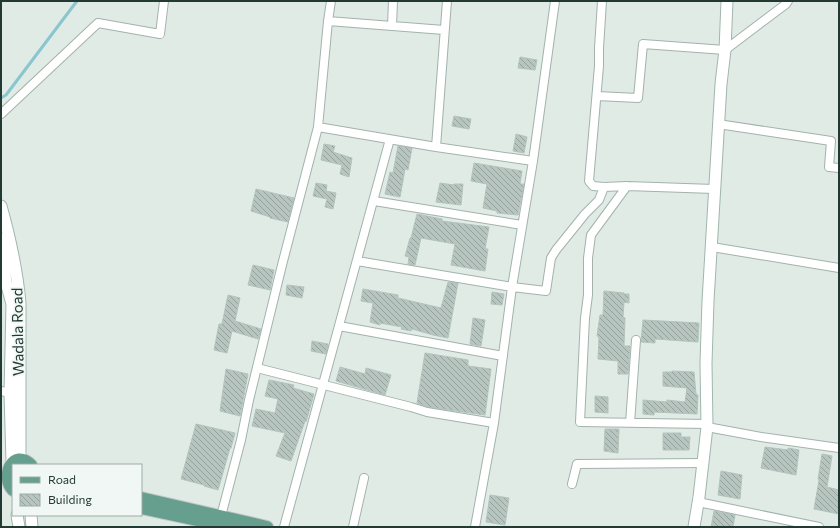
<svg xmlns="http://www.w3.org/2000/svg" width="840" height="528" viewBox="0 0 840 528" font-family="Commissioner,sans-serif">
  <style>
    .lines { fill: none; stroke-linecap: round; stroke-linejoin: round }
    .stream { stroke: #8ac6ce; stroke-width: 3 }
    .building { fill: url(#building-back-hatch); stroke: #b3c4bc }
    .street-casing { stroke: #a3b2ad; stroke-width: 10 }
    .secondary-casing { stroke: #a0b6ad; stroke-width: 13 }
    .primary-casing { stroke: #c1c8c6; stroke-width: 14 }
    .street { stroke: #fff; stroke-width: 8 }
    .secondary { stroke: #fff; stroke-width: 11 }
    .primary { stroke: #669f8e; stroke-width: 12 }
    .labels { text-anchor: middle; stroke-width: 3.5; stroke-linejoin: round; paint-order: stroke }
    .street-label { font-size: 15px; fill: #223a33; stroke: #f1f7f4 }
  </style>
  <defs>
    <pattern id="building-back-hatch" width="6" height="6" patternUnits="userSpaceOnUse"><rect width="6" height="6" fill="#b6c5bf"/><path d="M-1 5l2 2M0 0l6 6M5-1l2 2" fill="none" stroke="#94a19c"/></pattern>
  </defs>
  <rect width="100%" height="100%" fill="#e0ebe6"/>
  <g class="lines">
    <!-- stream -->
    <path class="stream" d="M1,98L6,95L77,1"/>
  </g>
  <!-- building -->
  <path class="building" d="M520,57L537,60L535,70L518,68Z
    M454,116L471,119L469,129L452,126Z
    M516,134L527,137L524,153L513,151Z
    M324,144L335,146L333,152L352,158L349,177L340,174L342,165L321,160Z
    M398,146L412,148L408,170L405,169L400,197L385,194L390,172L393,173Z
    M474,163L522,171L520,184H524L518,215L497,213V211L483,208L487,184L471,181Z
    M316,183L327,185L326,191L336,193L333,209L325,207L327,199L313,196Z
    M440,183L454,185V184H463L461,205L436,202Z
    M256,189L294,198L288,222L270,218V217L251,211Z
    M417,214L442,219V221L489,227L485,249H488L485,271L451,265L455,244L421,238L415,265L408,264L409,257L405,256L410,238H411Z
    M253,265L274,270L270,290L248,285Z
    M448,282L458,283L448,338L433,335L412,329L411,331L401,329L402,327L380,323V325L370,322L373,303L361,301L363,289L398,295V298L441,308Z
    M287,285L304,287L302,298L286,295Z
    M604,291L624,293V294H629V303L624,302L623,317L625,318L624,346H630L628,374H618V361L598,359L599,337L597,336L600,315H603Z
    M492,292L504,294L502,305L491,304Z
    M228,295L240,298L235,321L261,329L258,339L232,331L227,353L214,350L219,324H222Z
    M473,318L485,320L481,346L470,344Z
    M643,320L699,323L698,342L655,339V343L641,342Z
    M312,341L328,344L326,354L311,351Z
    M425,353L468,360V366L491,369L485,415L428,407L417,403Z
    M340,367L365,374L366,368L391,375L385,395L336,381Z
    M226,369L248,374L240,416L220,411Z
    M672,371L694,372L696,394L698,395L697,414L654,412V415L643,414V400L667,402V400L685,402L687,388L663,386V372H672Z
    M269,380L294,385L293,388L314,394L306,422L305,421L291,461L276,456L285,433L252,426L256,409L275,413L278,399L265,396Z
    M595,396L608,397V413L595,412Z
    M196,424L235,433L231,448H230L218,490L204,486V485L181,479Z
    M605,429H619L618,453L604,451Z
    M663,433H681V437H690L689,450H663Z
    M765,447L788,450V448L799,450L796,475L761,468Z
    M822,454L832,456L827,487L839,490V514L814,509L819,480L818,479Z
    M721,471L742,475L740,499L718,495Z
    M490,495L509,498L505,525L486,522Z
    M714,511L735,515L733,527H711Z"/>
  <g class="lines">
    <!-- street casing -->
    <g class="street-casing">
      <path id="street" d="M602,1L599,48V66L589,181L593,186L604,187L627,186L591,235L588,258V295L585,318L580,422L707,424
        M328,21L444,30
        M392,26L393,1
        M597,96L638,98L643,44L725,50L786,4L788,1
        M1,114L98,23L160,34L164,1
        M718,124L831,141L829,167L839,168
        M318,127L436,147L533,161
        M436,147L447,1
        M627,186L714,189
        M374,201L522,225
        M712,247L839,268
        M357,261L512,287L546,291L551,258L556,250L585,214L599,200L604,187
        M339,326L503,356
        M257,368L411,407L427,412L494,423
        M1,391L15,394
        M630,423L636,340
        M707,427L761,437L839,448
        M572,484L577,464L703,463
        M698,502L819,527
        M220,520L241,440L249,400L282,265L318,127L328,21L331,1
        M284,527L390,139
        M353,527L364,478
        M475,527L494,423L512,287L533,161L555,1"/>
    </g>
    <!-- secondary casing -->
    <g class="secondary-casing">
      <path id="secondary" d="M1,206C10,238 17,270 20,303V459
        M1,239L6,282L12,304L10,393L12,461
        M17,515L19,527
        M31,515L32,527
        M694,527L699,497L707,427L706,363L708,301L721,84L725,50L727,1"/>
    </g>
    <!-- primary casing -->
    <g class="primary-casing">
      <path id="primary" d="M13,490C0,477 13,447 31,465
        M141,498L267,527
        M141,508L230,527"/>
    </g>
    <!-- street -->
    <use href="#street" class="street"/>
    <!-- secondary -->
    <use href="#secondary" class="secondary"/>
    <!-- primary -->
    <use href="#primary" class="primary"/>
  </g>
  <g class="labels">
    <!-- street labels -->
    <g class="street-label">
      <text transform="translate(18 332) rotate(-91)" y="5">Wadala Road</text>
    </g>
  </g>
  <!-- border -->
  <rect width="840" height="528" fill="none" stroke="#223a33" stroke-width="4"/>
  <!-- legend -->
  <rect x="12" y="464" width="130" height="52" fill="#f1f7f4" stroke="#9eaba7"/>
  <rect x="20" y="477" width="20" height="6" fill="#669f8e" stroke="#9eaba7"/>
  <text x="48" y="484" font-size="12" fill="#223a33">Road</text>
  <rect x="20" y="494" width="20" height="12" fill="url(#building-back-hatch)" stroke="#9eaba7"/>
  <text x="48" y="504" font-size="12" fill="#223a33">Building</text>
</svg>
